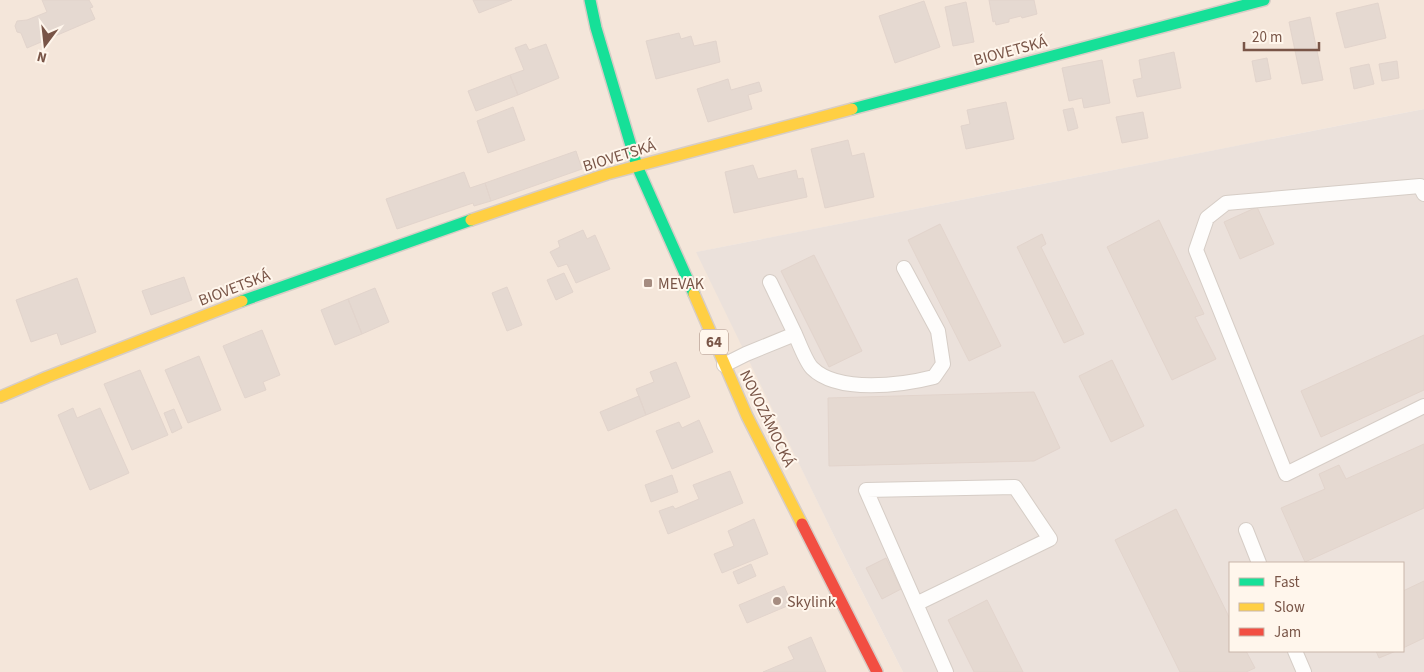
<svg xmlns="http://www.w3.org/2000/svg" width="1424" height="672" viewBox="0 0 1424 672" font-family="'Source Sans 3',sans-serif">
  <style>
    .residential { fill: #f4e6da }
    .industrial { fill: #ebe1db; fill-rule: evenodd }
    .building { fill: #e5d9d1; stroke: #e2d4cc }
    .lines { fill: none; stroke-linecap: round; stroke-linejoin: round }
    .lane-casing { stroke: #d6cdc6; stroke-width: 16 }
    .fast-casing { stroke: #d7cdc6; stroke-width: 14 }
    .slow-casing { stroke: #d7cdc6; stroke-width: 14 }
    .jam-casing { stroke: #d7cdc6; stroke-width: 14 }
    .lane { stroke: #fefdfc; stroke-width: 14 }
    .fast { stroke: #16e098; stroke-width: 11 }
    .slow { stroke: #ffcf43; stroke-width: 11 }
    .jam { stroke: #f24e42; stroke-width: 11 }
    .poi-dot { fill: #a58c80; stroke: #fff6ec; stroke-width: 2 }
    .labels { text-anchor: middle; stroke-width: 4; stroke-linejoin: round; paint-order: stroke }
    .shield { fill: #fff6ec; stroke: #a18578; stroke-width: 1 }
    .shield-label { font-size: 15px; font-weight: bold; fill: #795547 }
    .street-label { font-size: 16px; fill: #795547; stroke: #fff6ec }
    .poi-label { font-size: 16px; fill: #795547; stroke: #fff6ec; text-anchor: start }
  </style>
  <rect width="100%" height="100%" fill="#f8f1ea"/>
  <!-- residential -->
  <path class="residential" d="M0,0H1424V109L697,252L840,548L903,672H0Z"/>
  <!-- industrial -->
  <path class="industrial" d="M1424,109V672H903L840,548L696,252ZM1230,563H1403V651H1230Z"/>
  <!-- building -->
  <path class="building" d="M42,0H89L93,7L90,8L95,19L27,48L21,33L17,32L15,26L17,21L27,20L47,12Z
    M473,0H512L479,13Z
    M989,0H1034L1037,14L1022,18L1021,16L1009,19V22L996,25L995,21L993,22Z
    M924,1L940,47L895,63L879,16Z
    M966,2L974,42L953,46L945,7Z
    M1378,3L1386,38L1345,48L1336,13Z
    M1310,17L1323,80L1302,84L1289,22Z
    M679,33L681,39L691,36L694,46L716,41L720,62L656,79L646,41Z
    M526,44L529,50L546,44L559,78L518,95L510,75L524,70L515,48Z
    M1174,52L1181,88L1137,97L1133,80L1142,78L1139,60Z
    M1267,58L1271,79L1256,82L1252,61Z
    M1102,60L1110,103L1084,108L1082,98L1069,101L1062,68Z
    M1397,61L1399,78L1382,81L1379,64Z
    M1369,64L1374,84L1354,89L1350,68Z
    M510,75L518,95L476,111L468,91Z
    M728,79L731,90L759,82L762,91L748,95L752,109L708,122L697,89Z
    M1006,102L1014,139L966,149L961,126L970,124L967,110Z
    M513,107L525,140L488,153L477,121Z
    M1073,108L1078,128L1068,131L1063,110Z
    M1143,112L1148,138L1122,143L1116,117Z
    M848,140L852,156L864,153L874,197L825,208L811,149Z
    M576,151L582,169L491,201L485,183Z
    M753,165L758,179L796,170L798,179L803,178L807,197L734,213L725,172Z
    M464,172L470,188L485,183L491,201L474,206L473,203L397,229L386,199Z
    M1257,207L1274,244L1240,259L1224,222Z
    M1159,220L1204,314L1195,317L1216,359L1172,380L1107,247Z
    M940,224L1001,346L969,361L908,240Z
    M583,230L587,239L595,235L610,269L576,283L567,264L558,267L550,252L560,247L558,241Z
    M1042,234L1046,244L1041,247L1084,334L1064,343L1017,247Z
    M814,255L862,351L829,367L781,271Z
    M564,273L573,292L556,300L547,280Z
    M184,277L192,300L151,315L142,291Z
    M77,278L96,332L61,345L57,333L31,342L16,300Z
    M507,287L522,325L507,331L492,293Z
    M375,288L389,322L362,334L348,299Z
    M348,299L362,334L335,345L321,310Z
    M262,330L280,375L263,382L266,390L245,398L223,346Z
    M1424,335V390L1321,437L1301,391Z
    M199,356L221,410L188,423L165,370Z
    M1112,360L1144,426L1111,442L1079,376Z
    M676,362L690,397L646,415L636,389L654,382L650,372Z
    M140,370L168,435L132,450L104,384Z
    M1034,392L1060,448L1034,461L829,466L828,398Z
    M639,396L646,415L608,431L600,412Z
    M73,408L77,418L100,408L129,473L90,490L58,415Z
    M174,409L182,428L172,433L164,413Z
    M699,420L713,452L672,469L656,431L679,422L682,428Z
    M1424,444V508L1305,562L1281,508L1325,489L1319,474L1339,465L1346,479Z
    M730,471L743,503L668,534L659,511L673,506L675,509L699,499L693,485Z
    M672,475L678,492L651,502L645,485Z
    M1176,509L1230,619V651H1246L1255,668L1246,672H1180L1115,540Z
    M754,519L768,554L722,573L714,554L734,546L728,531Z
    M886,558L901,589L882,599L866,568Z
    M751,564L756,576L738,584L733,572Z
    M1424,581V638L1403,648V591Z
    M784,586L792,604L747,623L739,605Z
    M987,600L1023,672H974L948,620Z
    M811,637L826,672H763L794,659L788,647Z
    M1376,651H1396L1379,658Z"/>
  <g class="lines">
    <!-- lane casing -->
    <g class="lane-casing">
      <path id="lane" d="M1424,194L1420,186L1226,203L1207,218L1196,250L1286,474L1424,406
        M795,334C799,343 806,362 812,368C838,394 903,385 934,377L943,364L938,331L904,268
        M724,365L746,354L795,334L770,282
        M1246,530L1259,563
        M916,604L1050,539L1015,487L866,490L946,672
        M1295,651L1304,672"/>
    </g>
    <!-- fast casing -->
    <g class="fast-casing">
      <path id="fast" d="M590,0L596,28L637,166L694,294
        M852,109L1264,0
        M242,301L471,220"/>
    </g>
    <!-- slow casing -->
    <g class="slow-casing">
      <path id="slow" d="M471,220L607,174L852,109
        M694,294L747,416L802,524
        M0,397L47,377L242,301"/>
    </g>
    <!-- jam casing -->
    <g class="jam-casing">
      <path id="jam" d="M802,524L877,672"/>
    </g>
    <!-- lane -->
    <use href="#lane" class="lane"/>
    <!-- fast -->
    <use href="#fast" class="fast"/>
    <!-- slow -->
    <use href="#slow" class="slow"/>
    <!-- jam -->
    <use href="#jam" class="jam"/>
  </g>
  <!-- markers -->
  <g class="poi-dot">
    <rect x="643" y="278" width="10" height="10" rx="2.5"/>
    <circle cx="777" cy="601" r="5"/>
  </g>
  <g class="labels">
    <!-- shield labels -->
    <rect class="shield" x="700" y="329.5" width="28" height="25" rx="4"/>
    <g class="shield-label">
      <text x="714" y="347">64</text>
    </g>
    <!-- street labels -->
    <g class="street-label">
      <text transform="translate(1010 50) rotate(-15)" y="6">BIOVETSKÁ</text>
      <text transform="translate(619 155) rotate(-17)" y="6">BIOVETSKÁ</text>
      <text transform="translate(234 287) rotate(-21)" y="6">BIOVETSKÁ</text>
      <text transform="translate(768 418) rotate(64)" y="6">NOVOZÁMOCKÁ</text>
    </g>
    <!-- poi labels -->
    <g class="poi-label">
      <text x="658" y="289">MEVAK</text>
      <text x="787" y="607">Skylink</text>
    </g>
  </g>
  <!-- legend -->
  <rect x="1229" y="562" width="175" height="90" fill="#fff6ec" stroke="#c9b6aa"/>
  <rect x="1239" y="578" width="25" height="8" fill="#16e098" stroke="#c9b6aa"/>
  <text x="1274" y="587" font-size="15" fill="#795547">Fast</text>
  <rect x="1239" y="603" width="25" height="8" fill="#ffcf43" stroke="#c9b6aa"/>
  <text x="1274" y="612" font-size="15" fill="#795547">Slow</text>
  <rect x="1239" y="628" width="25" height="8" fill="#f24e42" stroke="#c9b6aa"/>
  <text x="1274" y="637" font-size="15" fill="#795547">Jam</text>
  <!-- north arrow -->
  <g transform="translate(45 45) rotate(195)" stroke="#fff6ec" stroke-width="4" paint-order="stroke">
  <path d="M0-4L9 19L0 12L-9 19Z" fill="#795547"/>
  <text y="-8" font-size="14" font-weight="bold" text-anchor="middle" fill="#795547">N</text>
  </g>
  <!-- scale -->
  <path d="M1244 42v8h75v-8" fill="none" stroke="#795547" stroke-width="2.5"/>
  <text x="1252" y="42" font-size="15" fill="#795547" stroke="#fff6ec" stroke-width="4" paint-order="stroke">20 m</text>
</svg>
